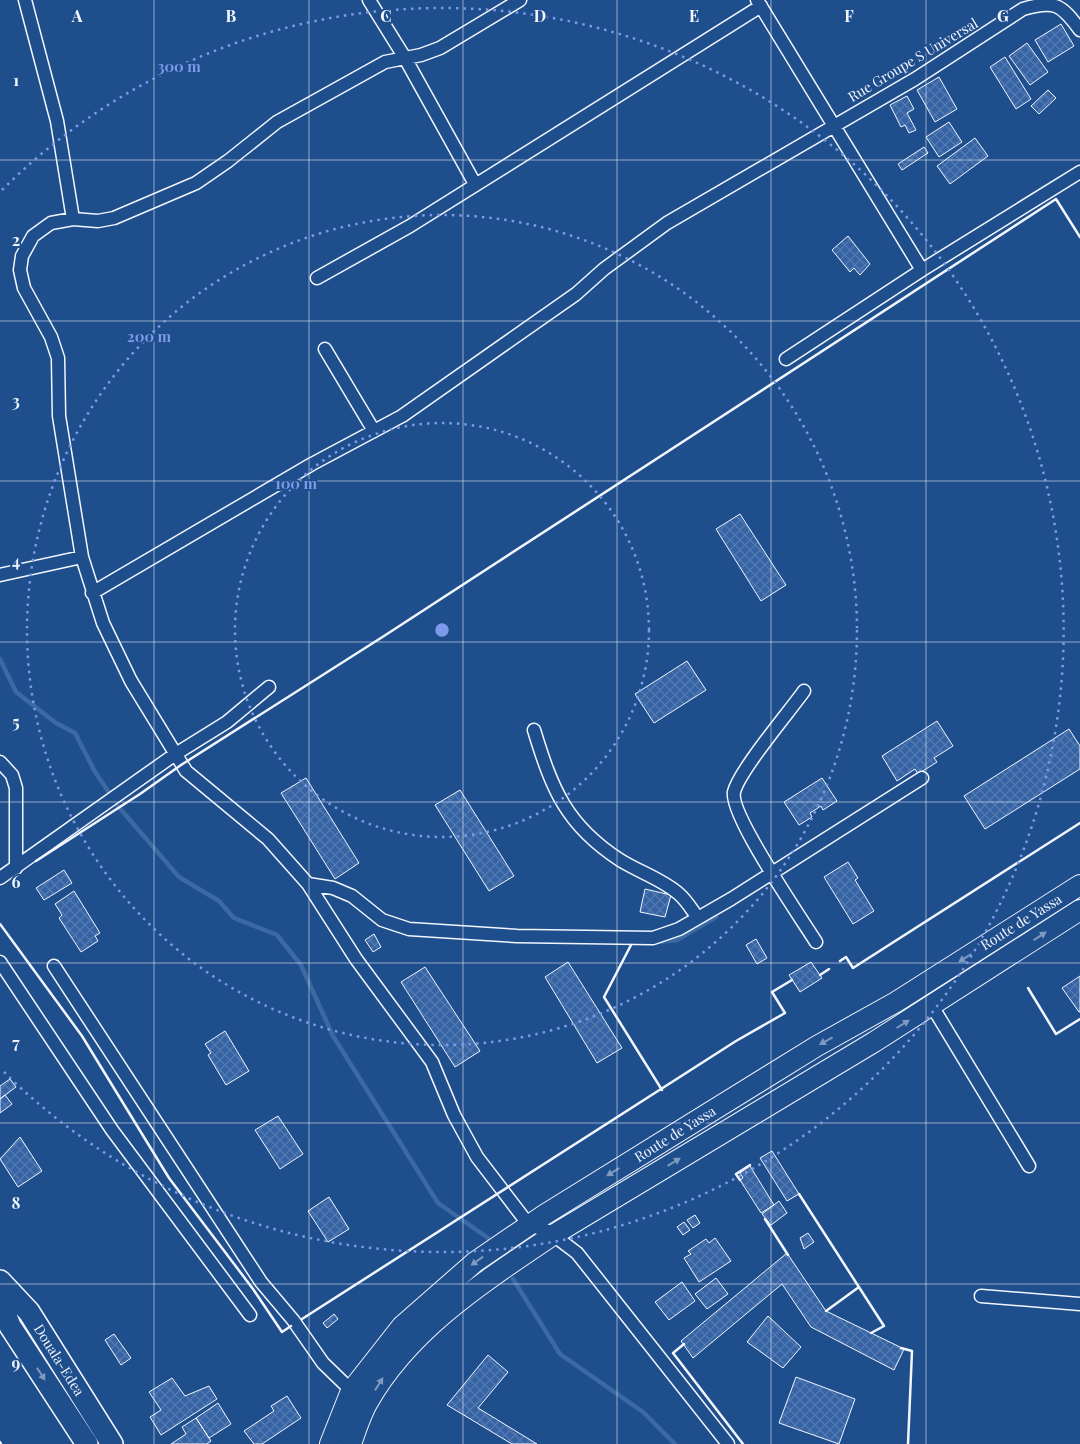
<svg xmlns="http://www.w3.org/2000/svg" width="1080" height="1444" viewBox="0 0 1080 1444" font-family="'Playfair Display',serif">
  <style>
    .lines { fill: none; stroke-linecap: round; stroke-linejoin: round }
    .stream { stroke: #3b69a3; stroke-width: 4.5 }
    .building { fill: url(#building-cross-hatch); stroke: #f2f6ff }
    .minor-casing { stroke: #f2f6ff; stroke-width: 15 }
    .primary-casing { stroke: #f2f6ff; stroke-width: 22 }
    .trunk-casing { stroke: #f2f6ff; stroke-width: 24 }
    .minor { stroke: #1f4e8c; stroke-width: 12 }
    .primary { stroke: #1f4e8c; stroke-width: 20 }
    .trunk { stroke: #1f4e8c; stroke-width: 21 }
    .wall { stroke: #f2f6ff; stroke-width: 2.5 }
    .oneway { fill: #7e9ac0 }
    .grid { fill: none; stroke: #f2f6ff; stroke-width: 1; stroke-opacity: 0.55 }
    .ring { fill: none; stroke: #7d9aea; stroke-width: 2.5; stroke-dasharray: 2.5 5 }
    .labels { text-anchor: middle; stroke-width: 4; stroke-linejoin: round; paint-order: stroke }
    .street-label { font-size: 14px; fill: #f2f6ff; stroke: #1f4e8c }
    .grid-label { font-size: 16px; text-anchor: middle; font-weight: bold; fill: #f2f6ff; stroke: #1f4e8c; stroke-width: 4; stroke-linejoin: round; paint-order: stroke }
    .centre { fill: #7d9aea; stroke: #1f4e8c; stroke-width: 2.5 }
    .ring-label { font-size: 15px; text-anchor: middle; font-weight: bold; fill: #7d9aea; stroke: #1f4e8c; stroke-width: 4; stroke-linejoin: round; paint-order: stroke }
  </style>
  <defs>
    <pattern id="building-cross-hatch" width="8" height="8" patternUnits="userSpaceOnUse" patternTransform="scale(1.25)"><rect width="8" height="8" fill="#3563a3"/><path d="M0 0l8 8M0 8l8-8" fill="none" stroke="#537ab1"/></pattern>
  </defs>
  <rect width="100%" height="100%" fill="#1f4e8c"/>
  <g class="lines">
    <!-- stream -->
    <path class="stream" d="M0,659L16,692L56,723L75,733L94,770L117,805L179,877L219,901L234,918L277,935L301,965L333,1036L438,1203L488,1238
      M657,942L677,940L716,917
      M513,1279L560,1354L643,1412L675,1444"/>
  </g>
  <!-- building -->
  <path class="building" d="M1061,24L1074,46L1048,62L1035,40Z
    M1027,43L1048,72L1030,85L1009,56Z
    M1005,57L1031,99L1016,109L990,67Z
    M939,77L957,109L935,122L917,90Z
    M1048,90L1056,98L1039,114L1031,106Z
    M907,96L914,109L907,113L916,130L909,133L905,125L901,127L890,105Z
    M949,122L962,142L939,157L926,137Z
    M975,138L988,156L950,184L937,166Z
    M924,147L928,153L902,170L898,164Z
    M848,236L870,264L860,275L854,268L850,272L832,250Z
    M740,514L786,585L761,601L716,529Z
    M687,661L706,690L654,723L635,694Z
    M937,721L953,746L934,758L937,762L918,774L915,769L897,781L882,756Z
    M1069,729L1080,746V769L985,829L964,796Z
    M306,778L359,863L335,879L281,793Z
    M822,778L837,801L823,810L821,806L810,813L812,817L799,825L784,802Z
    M460,790L514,876L489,891L435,805Z
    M848,862L858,878L855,880L874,911L853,924L824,877Z
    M64,870L72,883L44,900L36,888Z
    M645,889L671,895L665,917L640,912Z
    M74,891L100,933L95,936L98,941L81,952L59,918L62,915L55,904Z
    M374,934L381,947L373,952L365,940Z
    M756,939L767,958L757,964L746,945Z
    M568,962L622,1048L597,1063L545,977Z
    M811,962L822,978L800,992L789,975Z
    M425,967L480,1051L455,1067L401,982Z
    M1080,976V1012H1079L1062,988Z
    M225,1031L249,1071L226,1085L208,1055L211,1053L205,1044Z
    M10,1079L16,1087L0,1099V1086Z
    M5,1095L12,1104L0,1113V1099Z
    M278,1116L303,1154L280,1169L255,1130Z
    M20,1137L42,1171L18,1187L0,1159Z
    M772,1151L799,1194L787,1201L760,1158Z
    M750,1166L774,1205L761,1213L740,1180L743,1178L740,1173Z
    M329,1197L349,1229L328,1242L308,1211Z
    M779,1201L787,1213L771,1225L762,1214Z
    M695,1215L700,1223L693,1228L687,1220Z
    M684,1222L690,1230L683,1235L677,1227Z
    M808,1233L814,1242L804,1249L800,1238Z
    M715,1238L731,1261L699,1282L684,1258L691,1254L688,1251L706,1239L709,1243Z
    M787,1253L826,1311L904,1349L894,1370L811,1327L782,1284L693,1358L681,1341Z
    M716,1278L728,1294L707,1309L695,1294Z
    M682,1282L695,1301L669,1320L655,1302Z
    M334,1314L338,1319L327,1328L323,1323Z
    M768,1316L801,1347L783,1368L747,1342Z
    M114,1334L131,1358L121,1365L105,1340Z
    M488,1355L508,1372L478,1408L537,1444H512L447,1405Z
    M796,1377L855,1399L839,1444L779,1423Z
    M172,1378L185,1396L209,1386L217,1399L161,1435L150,1417L161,1410L149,1392Z
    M287,1396L301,1418L262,1444H254L244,1431L274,1411L271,1406Z
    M218,1403L231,1424L209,1438L196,1418Z
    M196,1418L211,1441L207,1444H171L186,1434L182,1427Z"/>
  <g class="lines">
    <!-- minor casing -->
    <g class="minor-casing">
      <path id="minor" d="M25,0L57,121L73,219
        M369,0L405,58L475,184
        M520,0L440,48L421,55L385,62L277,122L228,161L196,183L114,218L98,221L73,219L51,223L33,236L22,256L20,270L24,288L51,337L58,358L59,416L82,557L103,623L131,681L186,771L268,839L308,884L356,959L432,1062L454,1115L477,1157L529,1225L548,1231L577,1253L728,1444
        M757,0L922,270
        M317,278L410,226L761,6
        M325,349L374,431
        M786,359L922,270L1080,172
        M0,575L82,557
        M92,593L312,464L402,416L576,294L604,269L667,223L915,79L1023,9C1055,0 1061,4 1080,30
        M804,691C789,712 739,771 734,792C729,814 801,918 816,942
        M534,730C552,789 566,825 620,860C639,872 662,879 679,894C687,901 692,910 698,918
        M0,762L12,775L16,788V868
        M0,878L174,755L227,722L269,687
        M308,884L333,888L352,896L382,920L409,929L517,936L653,938L679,929L731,899L922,778
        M0,962L112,1130L250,1315
        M54,966L261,1282L293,1320L323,1363L355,1394
        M932,1006L1029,1166
        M981,1296L1080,1304"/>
    </g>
    <!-- primary casing -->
    <g class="primary-casing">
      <path id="primary" d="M330,1444L351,1391L402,1326L475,1262L544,1215L817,1046L896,1002L1080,885
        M351,1444C356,1430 361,1414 368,1402C410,1328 485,1281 553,1235L874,1042L1080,910"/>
    </g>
    <!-- trunk casing -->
    <g class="trunk-casing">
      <path id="trunk" d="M0,1281L29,1312L112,1444
        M0,1301L10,1326L87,1444"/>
    </g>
    <!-- minor -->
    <use href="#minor" class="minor"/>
    <!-- primary -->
    <use href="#primary" class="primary"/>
    <!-- trunk -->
    <use href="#trunk" class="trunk"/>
    <!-- wall -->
    <path class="wall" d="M36,861L140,794L181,765L384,636L1056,199L1080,237
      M0,924L82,1036L169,1178L253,1289L282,1332L291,1326
      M631,945L604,997L662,1090
      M840,961L846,957L853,968L1080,823
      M820,975L829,969
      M1028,988L1056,1034L1080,1019
      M740,1180L736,1174L750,1165
      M799,1194L884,1326L871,1333
      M765,1219L788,1255
      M826,1311L859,1287
      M302,1319L736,1041L785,1013L772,992L792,980
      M684,1344L673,1353L743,1444
      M901,1348L912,1351L908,1444
      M0,1442L1,1444"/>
  </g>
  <!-- one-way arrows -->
  <defs><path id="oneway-solid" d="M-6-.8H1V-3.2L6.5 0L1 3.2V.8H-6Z" transform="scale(1.25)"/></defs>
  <g class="oneway">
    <use href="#oneway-solid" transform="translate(1040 936) rotate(-33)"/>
    <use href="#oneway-solid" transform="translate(965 958) rotate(148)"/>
    <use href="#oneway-solid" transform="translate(903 1024) rotate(-32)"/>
    <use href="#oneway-solid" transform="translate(826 1041) rotate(151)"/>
    <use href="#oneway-solid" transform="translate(674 1162) rotate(-31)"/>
    <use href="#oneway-solid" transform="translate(613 1172) rotate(148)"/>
    <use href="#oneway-solid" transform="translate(477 1261) rotate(144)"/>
    <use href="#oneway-solid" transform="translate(41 1374) rotate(57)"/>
    <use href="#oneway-solid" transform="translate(379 1384) rotate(-58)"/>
  </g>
  <!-- grid -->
  <path class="grid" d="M154,0V1444M309,0V1444M463,0V1444M617,0V1444M771,0V1444M926,0V1444M0,160H1080M0,321H1080M0,481H1080M0,642H1080M0,802H1080M0,963H1080M0,1123H1080M0,1284H1080"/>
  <!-- distance rings -->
  <g class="ring">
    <circle cx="442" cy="630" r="207"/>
    <circle cx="442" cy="630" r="415"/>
    <path d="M2 190A622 622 0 1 1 2 1070"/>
  </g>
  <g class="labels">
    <!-- street labels -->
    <g class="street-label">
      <text transform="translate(913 60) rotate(-31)" y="5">Rue Groupe S Universal</text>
      <text transform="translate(1021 922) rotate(-32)" y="5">Route de Yassa</text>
      <text transform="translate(675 1134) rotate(-32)" y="5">Route de Yassa</text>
      <text transform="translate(59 1360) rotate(58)" y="5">Douala-Edea</text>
    </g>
  </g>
  <g class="grid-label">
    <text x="77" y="22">A</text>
    <text x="231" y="22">B</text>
    <text x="386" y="22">C</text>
    <text x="540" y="22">D</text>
    <text x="694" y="22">E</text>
    <text x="849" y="22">F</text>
    <text x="1003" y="22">G</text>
    <text x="16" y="86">1</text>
    <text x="16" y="246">2</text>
    <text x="16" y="407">3</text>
    <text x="16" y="567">4</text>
    <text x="16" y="728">5</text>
    <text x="16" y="888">6</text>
    <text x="16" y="1049">7</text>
    <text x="16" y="1209">8</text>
    <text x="16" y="1369">9</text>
  </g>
  <circle cx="442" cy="630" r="8" class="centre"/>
  <g class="ring-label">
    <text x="179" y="72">300 m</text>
    <text x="149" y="342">200 m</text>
    <text x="296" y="489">100 m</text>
  </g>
</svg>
